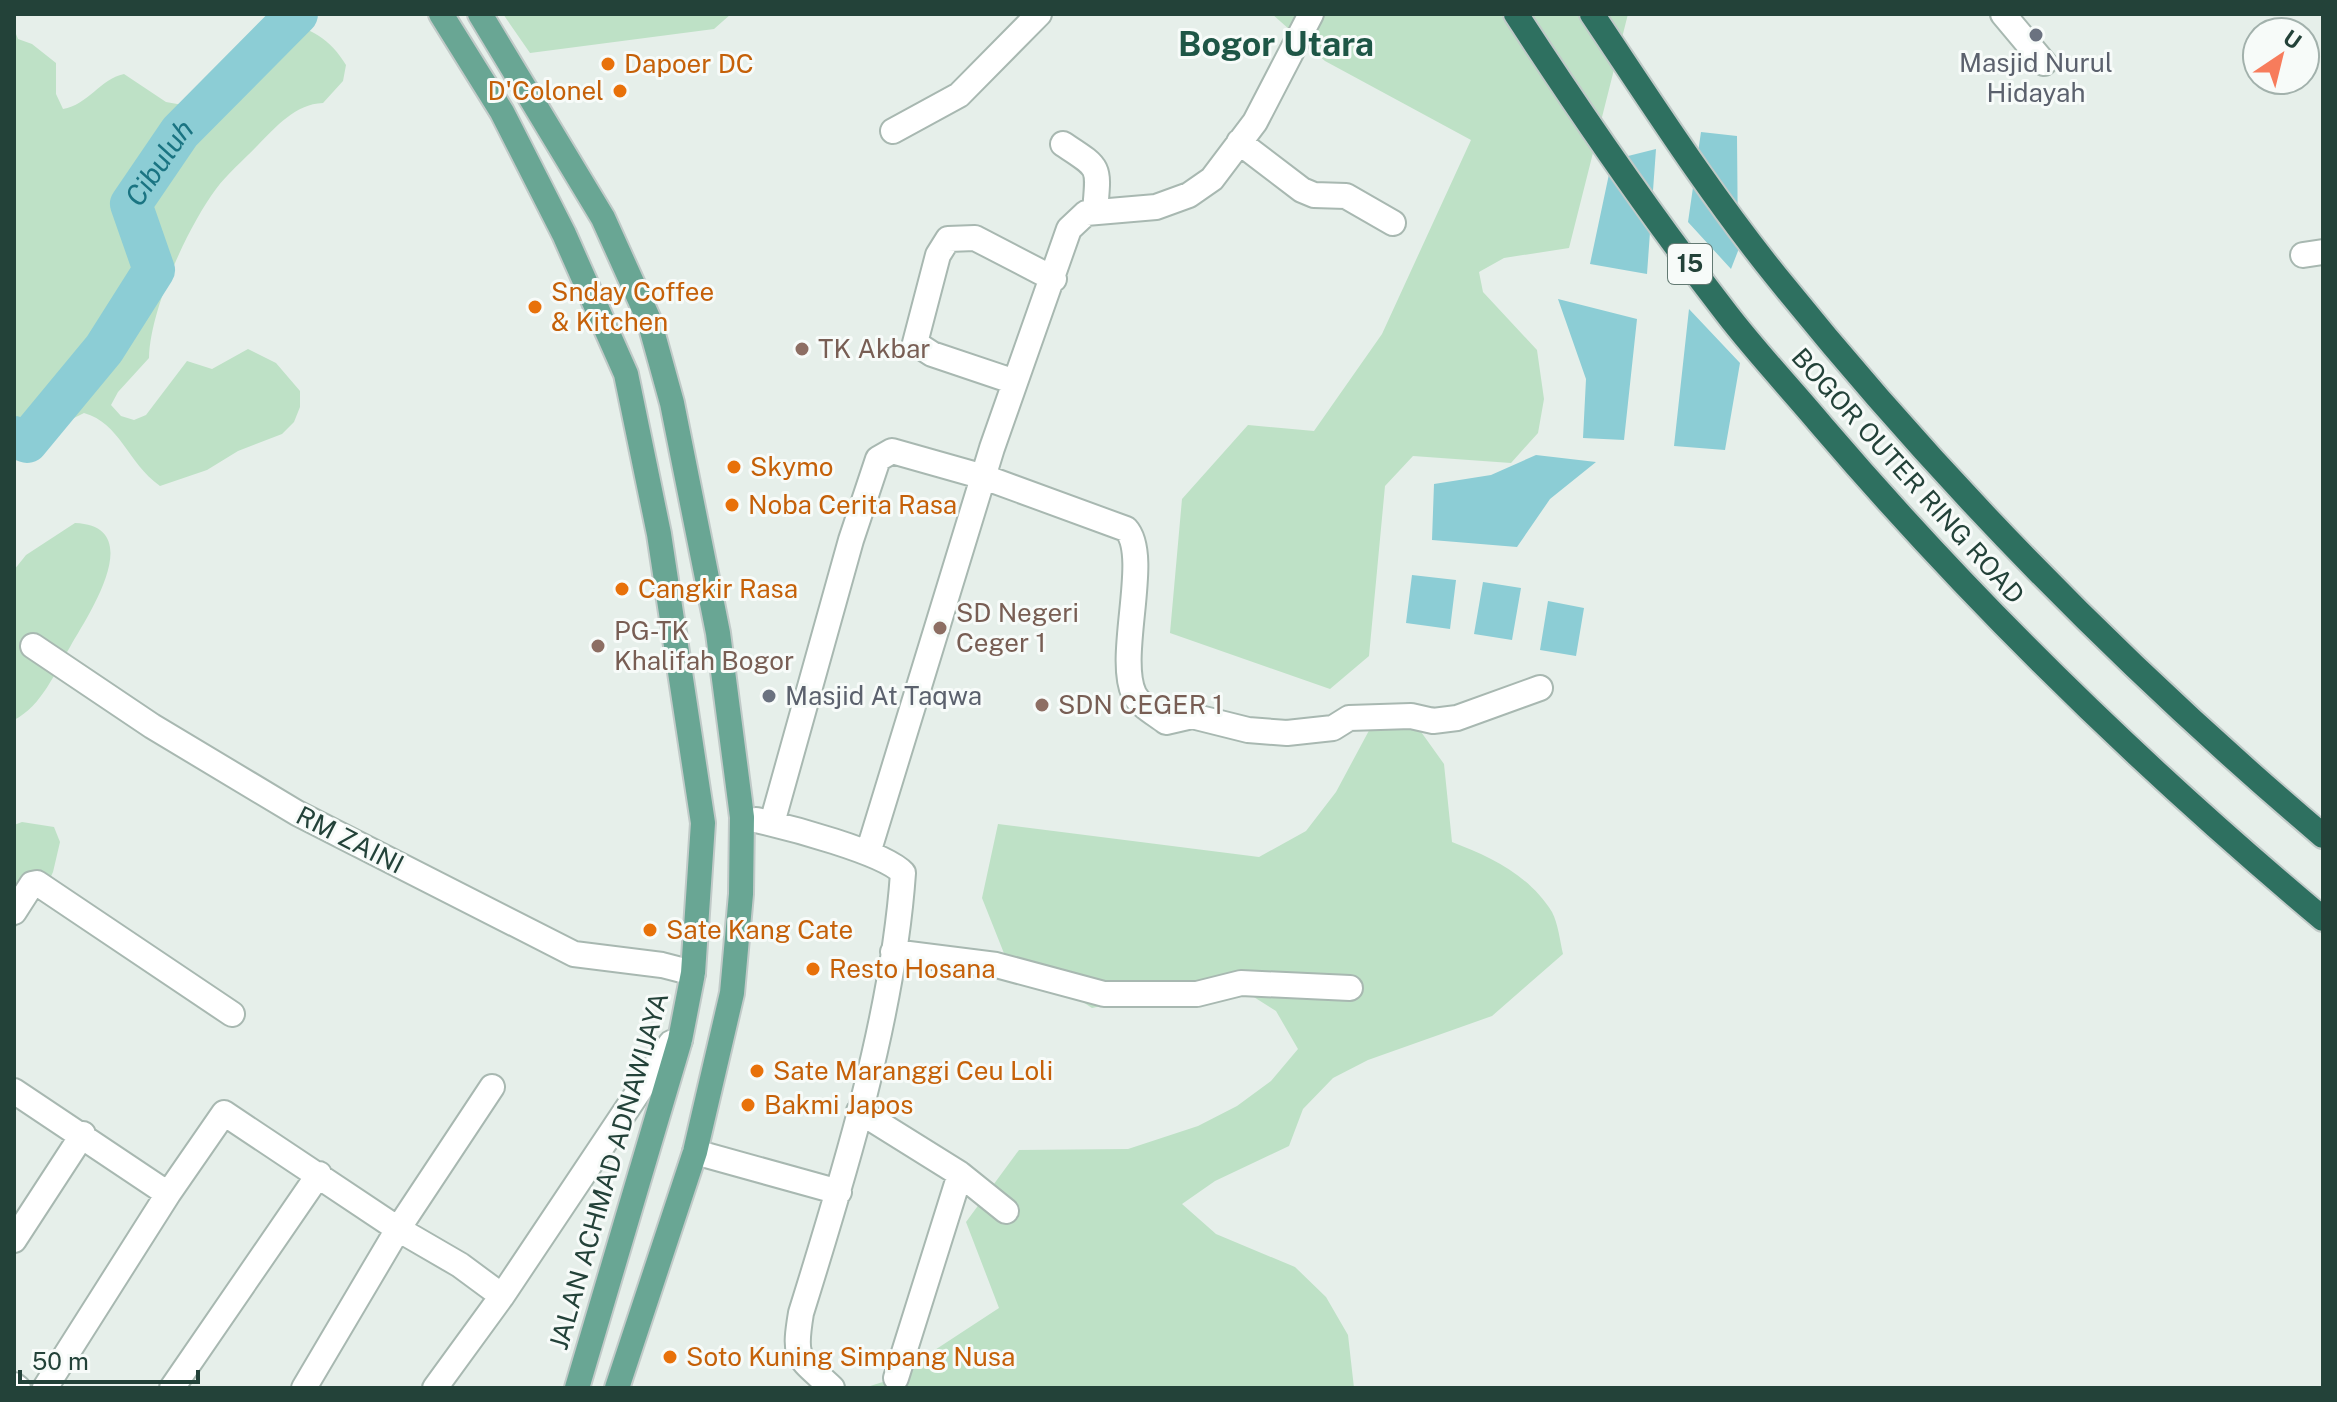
<svg xmlns="http://www.w3.org/2000/svg" width="2337" height="1402" viewBox="0 0 2337 1402" font-family="'Public Sans',sans-serif">
  <style>
    .green { fill: #bee1c6 }
    .water { fill: #8ccdd5 }
    .lines { fill: none; stroke-linecap: round; stroke-linejoin: round }
    .river { stroke: #8ccdd5; stroke-width: 42 }
    .minor-casing { stroke: #a8b8b1; stroke-width: 28 }
    .major-casing { stroke: #c1cac8; stroke-width: 28 }
    .highway-casing { stroke: #c1cac8; stroke-width: 28 }
    .minor { stroke: #fff; stroke-width: 24 }
    .major { stroke: #69a694; stroke-width: 24 }
    .highway { stroke: #2e7060; stroke-width: 24 }
    .worship-dot { fill: #6b7280; stroke: #f7fbf9; stroke-width: 3 }
    .food-dot { fill: #e8710a; stroke: #f7fbf9; stroke-width: 3 }
    .education-dot { fill: #8d6e63; stroke: #f7fbf9; stroke-width: 3 }
    .labels { text-anchor: middle; stroke-width: 6; stroke-linejoin: round; paint-order: stroke }
    .shield { fill: #f7fbf9; stroke: #637a73; stroke-width: 2 }
    .shield-label { font-size: 24px; font-weight: bold; fill: #234239 }
    .worship-label { font-size: 26px; fill: #5b616d; stroke: #f7fbf9 }
    .food-label { font-size: 26px; fill: #c56008; stroke: #f7fbf9; text-anchor: start }
    .education-label { font-size: 26px; fill: #785e54; stroke: #f7fbf9; text-anchor: start }
    .street-label { font-size: 26px; fill: #234239; stroke: #f7fbf9 }
    .water-label { font-size: 28px; font-style: italic; fill: #1a7482; stroke: #f7fbf9 }
    .district-label { font-size: 34px; font-weight: bold; fill: #1e5646; stroke: #f7fbf9 }
  </style>
  <rect width="100%" height="100%" fill="#e6efea"/>
  <!-- green -->
  <path class="green" d="M503,14H731L714,29L530,53Z
    M1272,14H1628L1569,248L1504,258L1479,272L1483,292L1537,350L1544,399L1538,433L1511,463L1413,456L1385,486L1369,656L1330,689L1170,633L1182,499L1248,425L1314,431L1382,334L1471,140L1325,61Z
    M280,23C310,26 331,40 346,65L343,81L323,103C295,104 276,127 258,145C244,160 228,173 216,189C187,228 150,310 149,358L118,392L111,405L121,416L134,420L146,415L187,361L212,369L248,349L276,363L300,391V407L294,422L282,434L238,451L207,470L160,486C127,462 120,423 84,413L70,420L60,417L14,424V29L18,39L32,44L56,63V94L63,109C88,105 100,79 124,74L166,102L194,107C207,99 210,92 216,78C228,48 250,32 280,23Z
    M75,523C149,526 87,617 70,647C55,672 42,706 14,720V570L26,555Z
    M1380,710L1419,729L1444,764L1452,842C1491,857 1529,875 1552,912C1558,923 1560,941 1563,954L1492,1016L1368,1060L1333,1078L1303,1109L1289,1146L1215,1181L1182,1204L1216,1234L1295,1267L1326,1297L1348,1335L1354,1388H864L889,1380L999,1308L966,1222L1019,1150L1128,1149L1198,1126L1237,1106L1271,1081L1298,1049L1276,1011L1238,987L1175,990L1092,1008L1054,983L1015,981L982,898L998,824L1259,857L1306,831L1336,792Z
    M22,822L54,827L60,842L53,872L46,887L23,914L14,931V825Z"/>
  <!-- water -->
  <path class="water" d="M1701,132L1737,136L1738,251L1731,269L1688,222Z
    M1656,149L1647,274L1590,264L1612,160Z
    M1558,299L1637,319L1624,440L1583,438L1586,379Z
    M1689,309L1740,363L1725,450L1674,446Z
    M1536,455L1596,462L1550,499L1517,547L1432,540L1434,484L1491,475Z
    M1412,575L1456,580L1450,629L1406,623Z
    M1483,582L1521,588L1512,640L1474,634Z
    M1548,601L1584,608L1576,656L1540,650Z"/>
  <g class="lines">
    <!-- river -->
    <path class="river" id="s1" d="M14,437L27,442L104,349L154,270L131,204L180,132L297,14"/>
    <!-- minor casing -->
    <g class="minor-casing">
      <path id="minor" d="M2003,14L2044,63
        M893,131L959,95L1039,14
        M1239,142L1302,190L1314,195L1346,196L1393,223
        M1063,144C1101,169 1099,165 1095,211
        M2303,255L2323,252
        M1015,382L932,354L915,343L938,255L948,239L975,238L1054,279
        M33,646L152,726L297,813L574,954L662,965L693,973
        M756,820C787,827 884,852 903,873C893,1017 844,1175 801,1313C793,1361 798,1356 832,1388
        M772,823L851,540L878,459L892,451L984,477L1126,529C1151,556 1116,656 1134,694C1140,706 1156,714 1166,722L1192,716L1248,730L1287,733L1333,728L1349,718L1411,716L1433,721L1457,718L1540,688
        M868,853L992,448L1069,229L1086,213L1156,207L1189,195L1212,179L1255,122L1311,14
        M14,912L32,884L37,883L232,1014
        M893,952L996,965L1104,994H1197L1241,983L1350,988
        M14,1091L168,1194
        M859,1111L960,1174L896,1378
        M695,1152L839,1192
        M960,1174L1006,1211
        M14,1240L83,1134
        M14,1385L18,1388
        M45,1388L168,1194L224,1113L398,1229L460,1265L502,1296
        M172,1388L319,1174
        M304,1388L398,1229L492,1087
        M435,1388L502,1296L671,1043L680,1040"/>
    </g>
    <!-- major casing -->
    <g class="major-casing">
      <path id="major" d="M441,14L502,112L564,234L626,374L659,534L703,823L693,973L680,1040L577,1388
        M480,14L603,218L649,320L672,403L718,633L742,817L741,894L732,993L695,1152L617,1388"/>
    </g>
    <!-- highway casing -->
    <g class="highway-casing">
      <path id="highway" d="M1516,14C1583,117 1652,217 1727,314C1757,353 1791,389 1822,426C1975,605 2143,768 2323,919
        M1592,14C1651,102 1709,193 1776,276C1940,480 2124,667 2323,836"/>
    </g>
    <!-- minor -->
    <use href="#minor" class="minor"/>
    <!-- major -->
    <use href="#major" class="major"/>
    <!-- highway -->
    <use href="#highway" class="highway"/>
  </g>
  <!-- markers -->
  <g class="worship-dot">
    <circle cx="2036" cy="35" r="8"/>
    <circle cx="769" cy="696" r="8"/>
  </g>
  <g class="food-dot">
    <circle cx="608" cy="64" r="8"/>
    <circle cx="620" cy="91" r="8"/>
    <circle cx="535" cy="307" r="8"/>
    <circle cx="734" cy="467" r="8"/>
    <circle cx="732" cy="505" r="8"/>
    <circle cx="622" cy="589" r="8"/>
    <circle cx="650" cy="930" r="8"/>
    <circle cx="813" cy="969" r="8"/>
    <circle cx="757" cy="1071" r="8"/>
    <circle cx="748" cy="1105" r="8"/>
    <circle cx="670" cy="1357" r="8"/>
  </g>
  <g class="education-dot">
    <circle cx="802" cy="349" r="8"/>
    <circle cx="940" cy="628" r="8"/>
    <circle cx="598" cy="646" r="8"/>
    <circle cx="1042" cy="705" r="8"/>
  </g>
  <g class="labels">
    <!-- shield labels -->
    <rect class="shield" x="1668" y="244" width="44" height="40" rx="6"/>
    <g class="shield-label">
      <text x="1690" y="272">15</text>
    </g>
    <!-- worship labels -->
    <g class="worship-label">
      <text x="2036" y="72">Masjid Nurul<tspan x="2036" dy="30">Hidayah</tspan></text>
      <text x="785" y="705" text-anchor="start">Masjid At Taqwa</text>
    </g>
    <!-- food labels -->
    <g class="food-label">
      <text x="624" y="73">Dapoer DC</text>
      <text x="604" y="100" text-anchor="end">D'Colonel</text>
      <text x="551" y="301">Snday Coffee<tspan x="551" dy="30">&amp; Kitchen</tspan></text>
      <text x="750" y="476">Skymo</text>
      <text x="748" y="514">Noba Cerita Rasa</text>
      <text x="638" y="598">Cangkir Rasa</text>
      <text x="666" y="939">Sate Kang Cate</text>
      <text x="829" y="978">Resto Hosana</text>
      <text x="773" y="1080">Sate Maranggi Ceu Loli</text>
      <text x="764" y="1114">Bakmi Japos</text>
      <text x="686" y="1366">Soto Kuning Simpang Nusa</text>
    </g>
    <!-- education labels -->
    <g class="education-label">
      <text x="818" y="358">TK Akbar</text>
      <text x="956" y="622">SD Negeri<tspan x="956" dy="30">Ceger 1</tspan></text>
      <text x="614" y="640">PG-TK<tspan x="614" dy="30">Khalifah Bogor</tspan></text>
      <text x="1058" y="714">SDN CEGER 1</text>
    </g>
    <!-- street labels -->
    <g class="street-label">
      <text transform="translate(1908 476) rotate(48)" y="9">BOGOR OUTER RING ROAD</text>
      <text transform="translate(350 840) rotate(27)" y="9">RM ZAINI</text>
      <text transform="translate(609 1171) rotate(-74)" y="9">JALAN ACHMAD ADNAWIJAYA</text>
    </g>
    <!-- water labels -->
    <g class="water-label">
      <text dy="10" stroke="none"><textPath href="#s1" startOffset="348">Cibuluh</textPath></text>
    </g>
    <!-- district labels -->
    <g class="district-label">
      <text x="1276" y="56">Bogor Utara</text>
    </g>
  </g>
  <!-- border -->
  <rect width="2337" height="1402" fill="none" stroke="#234239" stroke-width="32"/>
  <!-- north arrow -->
  <g transform="translate(2281 56) rotate(35)"><circle r="38" fill="#f7fbf9" stroke="#a2b1ac" stroke-width="2"/>
  <path d="M0-6L14 30L0 20L-14 30Z" fill="#f77c5c"/>
  <text y="-12" font-size="22" font-weight="bold" text-anchor="middle" fill="#234239">U</text>
  </g>
  <!-- scale -->
  <path d="M20 1370v12h178v-12" fill="none" stroke="#234239" stroke-width="4"/>
  <text x="32" y="1370" font-size="24" fill="#234239" stroke="#f7fbf9" stroke-width="6" paint-order="stroke">50 m</text>
</svg>
